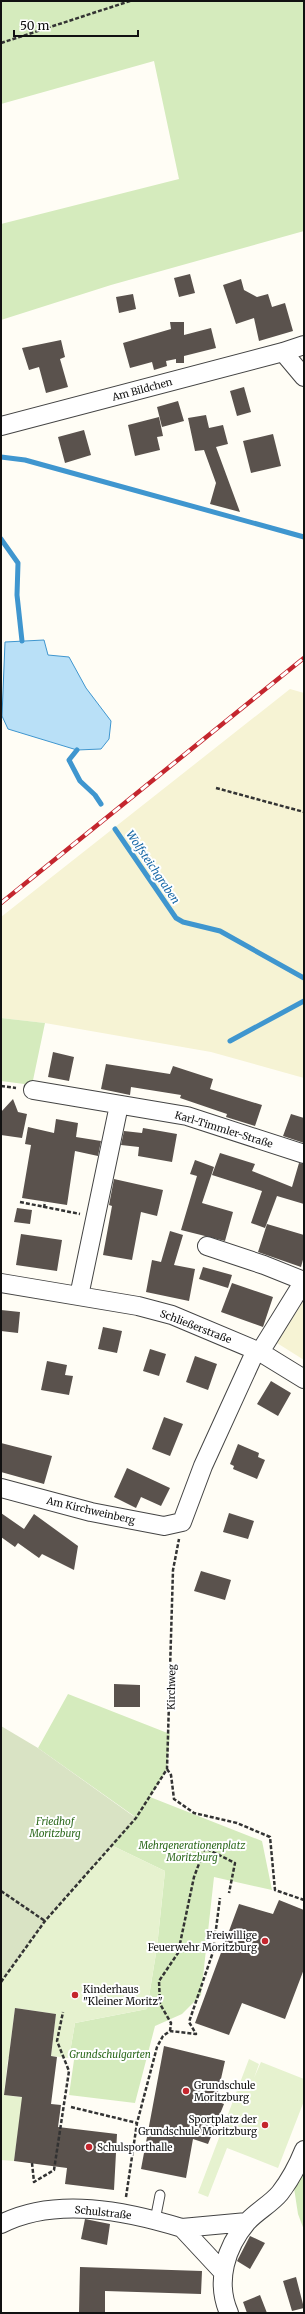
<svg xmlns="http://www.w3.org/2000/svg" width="305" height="2314" viewBox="0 0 305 2314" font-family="Merriweather,serif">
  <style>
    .farmland { fill: #f6f3d4 }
    .green { fill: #d5ebbd }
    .cemetery { fill: #d9e3c4 }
    .pitch { fill: #e6f2cf }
    .water { fill: #b9e0f7; stroke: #3f96cf }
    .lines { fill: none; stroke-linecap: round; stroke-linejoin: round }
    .stream { stroke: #3f96cf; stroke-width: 5 }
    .building { fill: #5a524d }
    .lane-casing { stroke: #444; stroke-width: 11 }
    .street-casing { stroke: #444; stroke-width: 20 }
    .path { stroke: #333; stroke-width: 2.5; stroke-dasharray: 4 2; stroke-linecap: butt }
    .lane { stroke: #fff; stroke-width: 9 }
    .street { stroke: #fff; stroke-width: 18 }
    .rail-casing { stroke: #c4262e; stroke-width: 4.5 }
    .rail { stroke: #fff; stroke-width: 3; stroke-dasharray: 9; stroke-linecap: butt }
    .poi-dot { fill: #c4262e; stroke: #fff; stroke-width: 1.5 }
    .labels { text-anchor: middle; stroke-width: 4; stroke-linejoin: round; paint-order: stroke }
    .street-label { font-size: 10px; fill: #111; stroke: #fff }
    .park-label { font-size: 10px; font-style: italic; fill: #2f6b1f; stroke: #fff }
    .poi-label { font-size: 10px; fill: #111; stroke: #fff; text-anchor: start }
    .water-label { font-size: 11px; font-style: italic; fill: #1768a6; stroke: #fff }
  </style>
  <rect width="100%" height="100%" fill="#fffdf5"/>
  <!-- farmland -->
  <path class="farmland" d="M290,689L304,693V1078L211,1052L45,1023L1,1018V917Z
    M304,1300V1360L277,1343Z"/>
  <!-- green -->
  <path class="green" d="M1,1H304V231L111,285L1,320V224L179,179L154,61L1,104Z
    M1,1018L45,1023L32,1085L1,1081Z
    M68,1694L170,1734L167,1769L150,1797L262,1841L272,1890L214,1877L201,1995L182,2014L155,2026L135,2103L69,2095L74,2060L69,2058L75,2023L147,2009L157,1947L165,1871L111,1845L134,1816L38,1748Z
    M304,2171V2230L298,2214L294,2188Z"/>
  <!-- cemetery -->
  <path class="cemetery" d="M1,1726L38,1748L136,1818L45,1921L1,1982Z"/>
  <!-- pitch -->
  <path class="pitch" d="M111,1845L165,1871L157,1947L147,2009L75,2023L69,2058L51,2056L56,2014L15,2008L10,2047L39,2051L37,2062L8,2058L4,2095L37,2099L20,2117L14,2161L1,2160V1982L45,1921Z
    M249,2059L259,2064L254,2078L261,2062L304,2079V2101L278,2168L227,2148L208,2197L198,2193Z"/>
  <!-- water -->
  <path class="water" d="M44,640L48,655L69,657L86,688L111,721L109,739L101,749L77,750L8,729L2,716L5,642Z"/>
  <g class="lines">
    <!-- stream -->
    <path class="stream" d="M1,457L25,460L304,537
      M1,539L18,563L17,595L22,641
      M77,750L69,760L80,781L95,795L101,804
      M115,829L176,918L183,922L220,931L304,978
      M230,1041L304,1001"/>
  </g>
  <!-- building -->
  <path class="building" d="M190,274L195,293L179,297L174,278Z
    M241,279L244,290L257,297L268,294L272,307L285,303L293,331L259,341L254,318L236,324L223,285Z
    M133,294L136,309L119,313L116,297Z
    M170,322H184V335L211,328L216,348L184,356V363H176V359L166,361L167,366L154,370L152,362L130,368L123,343L171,329Z
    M61,340L65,357L60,359L68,387L46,393L39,367L29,370L22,348Z
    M244,387L251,412L237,416L230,391Z
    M178,401L184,421L162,427L157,407Z
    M206,415L209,428L223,425L228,444L216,447L240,512L210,504L216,483L204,450L195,451L188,418Z
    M159,417L163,436L157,437L160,450L135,456L128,425Z
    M84,430L91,455L65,463L58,437Z
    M273,434L281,466L251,473L243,441Z
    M53,1052L74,1057L69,1081L48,1077Z
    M106,1064L170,1074L173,1066L213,1079L210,1089L262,1105L255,1126L226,1117L227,1114L180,1098L181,1095L131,1087L130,1095L101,1089Z
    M13,1099L18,1112L27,1114L22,1138L1,1135V1112Z
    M291,1114L304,1118V1143L283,1136Z
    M56,1119L78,1123L76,1137L101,1141L98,1156L75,1151L67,1205L22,1198L31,1145L25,1144L28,1127L54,1133Z
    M143,1128L177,1134L172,1162L138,1156L139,1147L121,1145L124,1131L142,1133Z
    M220,1153L255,1164L252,1171L292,1187L299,1163L304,1164V1204L277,1196L265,1228L251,1223L262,1191L212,1175Z
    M195,1160L214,1167L202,1203L233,1212L225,1241L181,1230L197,1176L190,1174Z
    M114,1179L163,1190L157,1216L141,1212L132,1260L103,1255L112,1206L109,1205Z
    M17,1208L32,1210L30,1224L14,1222Z
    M267,1224L304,1235V1256L301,1267L258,1252Z
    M170,1231L183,1235L174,1265L195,1269L189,1301L146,1292L152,1260L161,1262Z
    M21,1234L62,1240L57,1271L16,1265Z
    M203,1267L232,1275L228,1288L199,1279Z
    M232,1283L273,1297L263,1327L221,1312Z
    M1,1310L20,1312L18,1333L1,1331Z
    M103,1327L122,1331L117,1353L98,1349Z
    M150,1349L166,1354L159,1376L143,1371Z
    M195,1356L217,1364L208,1390L186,1382Z
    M47,1361L67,1365L65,1375L73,1376L69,1395L41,1390Z
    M271,1381L291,1393L278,1416L257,1404Z
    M164,1417L183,1424L170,1456L152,1449Z
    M1,1443L52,1456L44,1484L1,1472Z
    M238,1444L259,1453L258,1457L265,1460L257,1479L233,1469L234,1466L230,1464Z
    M127,1468L170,1488L161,1506L141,1497L136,1508L114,1497Z
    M1,1513L24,1529L34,1514L78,1546L74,1570L42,1554L39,1558L18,1543L15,1547L1,1537Z
    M229,1513L254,1521L248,1539L223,1532Z
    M201,1571L231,1580L225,1600L194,1591Z
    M114,1684L140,1685V1707H114Z
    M279,1900L304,1910V1969L285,2019L242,2003L229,2035L195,2023L239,1904L273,1914Z
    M15,2008L56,2014L51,2056L57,2057L51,2104L61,2105L58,2127L117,2134L114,2190L65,2184L67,2168L14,2161L22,2097L4,2095Z
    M164,2046L225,2061L216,2101L224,2104L208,2144L193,2139L186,2178L141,2169Z
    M85,2219L110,2224L107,2245L81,2239Z
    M250,2236L265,2243L250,2269L237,2261Z
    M80,2267L202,2271L201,2294L105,2291V2313H79Z
    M296,2277L304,2308L292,2311L283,2281Z
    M260,2295L267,2313H247L243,2302Z"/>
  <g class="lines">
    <!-- lane casing -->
    <g class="lane-casing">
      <path id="lane" d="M155,2220L160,2195"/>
    </g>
    <!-- street casing -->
    <g class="street-casing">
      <path id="street" d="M283,352L304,377
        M1,426L283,352L304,345
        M33,1090L187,1116L304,1154
        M207,1246L264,1265L304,1281L260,1352
        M1,1283L138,1306L172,1315L260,1352L304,1379
        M79,1296L119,1105
        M1,1488L91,1512L164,1526L182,1522L203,1466L256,1350
        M1,2224C56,2196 126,2211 182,2228
        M222,2271L182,2228L247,2222
        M229,2313C215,2281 226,2247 247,2222C257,2211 271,2204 280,2193C290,2180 298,2165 304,2150"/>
    </g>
    <!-- path -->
    <path class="path" d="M1,43L130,1
      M216,788L304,812
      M1,1086L16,1088
      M20,1202L80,1214
      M44,1208L45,1202
      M167,1769L171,1775L174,1799L194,1813L237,1823L270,1837L275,1890L304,1900
      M1,1891L45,1921
      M1,1982L45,1921L136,1818L167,1769L173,1570L179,1539
      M170,2031L171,2023L160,2004L159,1981L178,1953L194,1877L205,1848L235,1863L229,1893
      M71,2107L137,2123
      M32,2163L34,2182L54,2170L69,2071L57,2041L63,2012
      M126,2197L137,2123L157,2047L163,2036L170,2031L196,2034L189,2022L213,1952L220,1898"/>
    <!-- lane -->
    <use href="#lane" class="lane"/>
    <!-- street -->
    <use href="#street" class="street"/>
    <!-- rail casing -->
    <g class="rail-casing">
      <path id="rail" d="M1,903L304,658"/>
    </g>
    <!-- rail -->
    <use href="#rail" class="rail"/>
  </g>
  <!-- markers -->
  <g class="poi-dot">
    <circle cx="265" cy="1941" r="4"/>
    <circle cx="75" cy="1995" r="4"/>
    <circle cx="186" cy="2091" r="4"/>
    <circle cx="265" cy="2125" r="4"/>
    <circle cx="89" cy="2147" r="4"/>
  </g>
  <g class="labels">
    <!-- street labels -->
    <g class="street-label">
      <text transform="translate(142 389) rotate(-15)" y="4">Am Bildchen</text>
      <text transform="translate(224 1129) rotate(17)" y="4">Karl-Timmler-Straße</text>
      <text transform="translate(196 1326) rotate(21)" y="4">Schließerstraße</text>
      <text transform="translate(91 1510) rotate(13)" y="4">Am Kirchweinberg</text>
      <text transform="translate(171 1687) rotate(-89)" y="4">Kirchweg</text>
      <text transform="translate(103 2212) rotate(6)" y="4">Schulstraße</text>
    </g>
    <!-- park labels -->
    <g class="park-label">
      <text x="55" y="1825">Friedhof<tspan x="55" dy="12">Moritzburg</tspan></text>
      <text x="192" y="1849">Mehrgenerationenplatz<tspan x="192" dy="12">Moritzburg</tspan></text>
      <text x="110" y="2058">Grundschulgarten</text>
    </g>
    <!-- poi labels -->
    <g class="poi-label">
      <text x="257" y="1939" text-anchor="end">Freiwillige<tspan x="257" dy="12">Feuerwehr Moritzburg</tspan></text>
      <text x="83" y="1993">Kinderhaus<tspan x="83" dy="12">"Kleiner Moritz"</tspan></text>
      <text x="194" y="2089">Grundschule<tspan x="194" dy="12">Moritzburg</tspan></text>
      <text x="257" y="2123" text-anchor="end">Sportplatz der<tspan x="257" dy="12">Grundschule Moritzburg</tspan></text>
      <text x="97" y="2151">Schulsporthalle</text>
    </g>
    <!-- water labels -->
    <g class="water-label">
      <text transform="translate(153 867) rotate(56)" y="4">Wolfsteichgraben</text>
    </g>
  </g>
  <!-- border -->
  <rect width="305" height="2314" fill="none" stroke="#111111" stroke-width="4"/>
  <!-- scale -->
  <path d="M14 30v6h124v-6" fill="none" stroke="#111111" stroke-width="2"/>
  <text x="20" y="30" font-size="12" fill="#111111" stroke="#ffffff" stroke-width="3" paint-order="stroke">50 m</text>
</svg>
